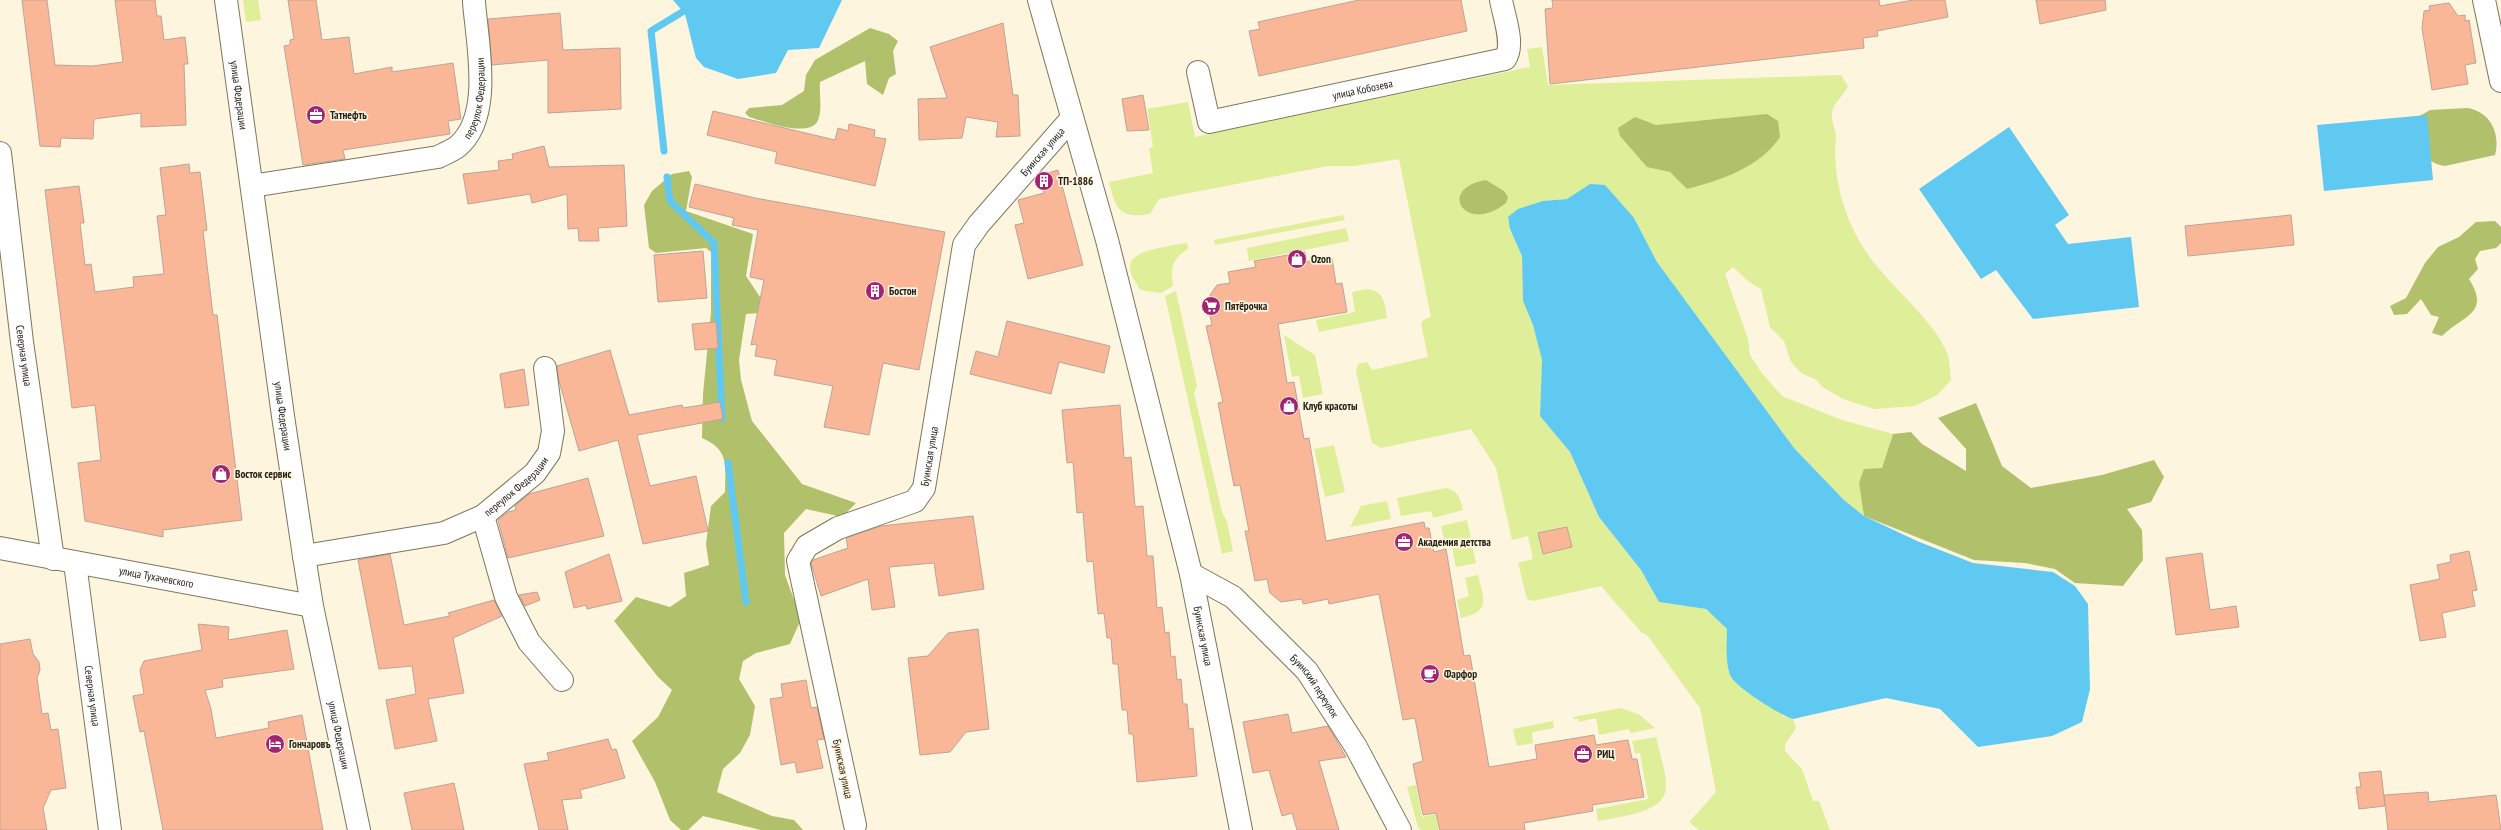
<svg xmlns="http://www.w3.org/2000/svg" width="2501" height="830" viewBox="0 0 2501 830" font-family="'PT Sans Narrow',sans-serif">
  <style>
    .green { fill: #dfee99 }
    .forest { fill: #b1c06a }
    .water { fill: #60c9f1 }
    .lines { fill: none; stroke-linecap: round; stroke-linejoin: round }
    .stream { stroke: #60c9f1; stroke-width: 7 }
    .building { fill: #fab798; stroke: #bea396 }
    .minor-casing { stroke: #7e755c; stroke-width: 24 }
    .major-casing { stroke: #7e755c; stroke-width: 24 }
    .minor { stroke: #fff; stroke-width: 22 }
    .major { stroke: #fff; stroke-width: 22 }
    .labels { text-anchor: middle; stroke-width: 3.5; stroke-linejoin: round; paint-order: stroke }
    .street-label { font-size: 11px; fill: #242016; stroke: #fef5df }
    .poi-label { font-size: 11px; font-weight: bold; fill: #242016; stroke: #fef5df; text-anchor: start }
  </style>
  <rect width="100%" height="100%" fill="#fef5df"/>
  <!-- green -->
  <path class="green" d="M243,0H258L261,20L246,22Z
    M1542,47L1548,85L1841,75L1848,86C1844,95 1836,101 1833,109C1829,119 1836,128 1836,138C1832,178 1845,223 1869,256C1890,286 1934,320 1947,353C1950,361 1950,372 1951,380L1937,395L1915,406L1874,409L1843,399L1821,386L1817,380L1801,373L1791,362L1784,341L1770,327L1761,289L1749,282L1733,267L1725,274L1748,339L1750,355L1761,372L1782,396L1842,420L1893,434L1882,468L1859,483L1864,516L1844,500L1794,448L1657,262L1634,218L1590,185L1567,199L1543,201L1510,229L1522,256L1523,301L1533,325L1542,360L1540,416L1570,452L1599,517L1641,570L1659,602L1706,609L1727,629V660L1783,716L1793,719L1796,728L1785,744V751L1802,769L1813,801H1819L1830,830H1699L1689,822L1716,792L1700,708L1647,635L1642,633L1601,586L1533,601L1527,599L1518,563L1533,559L1528,536L1512,540L1496,468L1471,429L1381,448L1372,443L1356,371L1358,364L1367,362L1372,370L1428,357L1421,324L1423,320L1431,317L1399,159L1354,166H1328L1159,199L1150,214C1120,219 1116,210 1109,182L1153,173L1149,148L1153,147L1147,109L1188,102L1195,137L1530,67L1527,49Z
    M1343,215L1345,220L1215,245L1214,240Z
    M1346,228L1349,241L1249,261L1247,248Z
    M1187,243L1188,249C1172,259 1170,268 1173,286L1161,293L1140,290C1137,283 1130,276 1130,267C1129,249 1173,246 1187,243Z
    M1367,289C1384,291 1385,303 1387,318L1319,332L1316,320L1355,312L1352,292Z
    M1176,291L1197,386L1194,393L1222,512L1227,522L1233,551L1222,554L1165,296Z
    M1284,335L1315,355L1323,394L1303,398L1299,376L1292,377Z
    M1334,445L1345,492L1325,497L1314,449Z
    M1446,488C1458,490 1461,500 1463,510L1433,518L1431,511L1401,516L1397,498Z
    M1387,501L1391,519L1350,527L1361,506Z
    M1467,520L1476,563L1456,567L1451,543L1445,544L1441,526Z
    M1478,575C1484,600 1491,611 1461,618L1457,600L1469,596L1465,578Z
    M1621,708L1640,715L1655,728L1631,733L1629,729L1599,735L1596,718L1579,722L1578,719H1574L1573,717Z
    M1553,721L1554,728L1532,732L1533,743L1517,746L1513,729Z
    M1656,737C1659,752 1666,770 1666,785C1667,814 1619,816 1598,821L1596,809L1648,799L1640,753L1635,754L1632,741Z
    M1416,785L1422,817L1436,814L1439,830H1422L1418,827L1407,787Z"/>
  <!-- forest -->
  <path class="forest" d="M870,28L889,34L898,41L893,51L896,74L889,78L883,95L867,84L865,61L820,82C819,93 822,106 819,117C815,141 764,121 749,117L745,113L749,108L782,105L804,91L806,75L815,60Z
    M2467,108C2489,111 2501,132 2495,155L2445,166C2421,163 2417,140 2411,121L2430,110Z
    M1767,114L1778,121L1780,137C1759,168 1721,180 1687,189L1670,172L1647,167L1620,136L1618,128L1635,117L1656,125Z
    M689,171L692,177L686,211L753,234L746,276L762,300L759,313L746,314L739,360L741,380L752,421L802,484L856,503L842,517L806,509L784,533L785,575L801,619L790,644L756,653L743,661L739,679L755,706L750,735L740,753L723,769L717,792L772,816L794,820L803,830H761L703,816L688,830H681L670,820L655,782L632,741L658,717L672,690L658,677L614,621L636,597L670,607L686,596L684,573L709,565L706,544L711,506L725,492C725,466 730,450 702,438L703,394L711,312V252L706,248L656,253L649,248L644,205L652,191L672,174Z
    M1486,180L1504,191L1508,197L1506,203C1465,236 1436,188 1486,180Z
    M2495,221L2501,227V243L2496,248L2480,251L2475,259L2478,269L2469,279C2491,314 2463,315 2442,336L2432,333L2439,317L2431,315L2421,299L2407,314L2394,315L2390,306L2406,298L2425,263L2438,247L2459,237L2476,222Z
    M1976,403L2002,466L2031,488L2102,475L2154,460L2164,477L2151,502L2127,509L2142,530L2143,560L2123,586L2075,583L2055,569L2025,563L1974,560L1864,516L1859,483L1864,469L1882,468L1893,434L1911,432L1922,444L1966,471V449L1938,418Z"/>
  <!-- water -->
  <path class="water" d="M673,0H842L819,48L788,50L776,73L738,79L704,67L696,58L685,14Z
    M2427,115L2433,180L2324,191L2317,125Z
    M2009,127L2069,215L2055,225L2068,244L2131,237L2139,307L2033,319L1996,270L1981,279L1919,189Z
    M1590,184L1605,185L1634,218L1657,262L1794,448L1844,500L1864,516L1917,541L1973,563L2053,572L2075,586L2088,604L2090,689L2082,722L2052,736L1978,747L1940,709L1886,698L1793,719C1780,715 1735,687 1730,675C1725,660 1727,644 1727,629L1706,609L1659,602L1641,570L1599,517L1570,452L1540,416L1542,360L1533,325L1523,301L1522,256L1510,229L1508,217L1518,209L1543,201L1567,199Z"/>
  <g class="lines">
    <!-- stream -->
    <path class="stream" d="M664,151L651,31L702,0
      M667,177L670,201L714,243L722,418
      M728,463L746,602"/>
  </g>
  <!-- building -->
  <path class="building" d="M22,0H47L55,65L92,66L123,62L115,0H155L157,16H161L164,40L185,37L188,64H184L186,125L141,127V113L94,119L93,139L61,138L60,147L40,146Z
    M288,0H316L322,40L349,37L354,74L392,67V72L453,63L461,119L448,121L450,134L343,150L345,159L303,165L284,46L290,45V40L294,39Z
    M1359,0H1461L1467,31L1259,76L1249,31L1260,29L1258,22Z
    M1552,0H1879L1880,6L1913,0H1945L1948,17L1877,31L1878,36L1863,38L1864,48L1550,84L1545,9L1553,8Z
    M2036,0H2105L2106,10L2040,24Z
    M2449,3L2458,16L2465,15V21L2469,20L2476,63L2465,65L2468,84L2432,90L2422,28L2424,11L2430,10L2429,6Z
    M560,13L563,50L620,48L621,109L548,113V60L492,65L488,19Z
    M1003,23L1013,95H1018L1020,136L996,137L998,122L966,117L962,138L919,140L918,99L947,98L930,47Z
    M1143,95L1149,130L1127,131L1122,99Z
    M713,111L835,140L838,128L848,131L849,124L875,130L874,137L886,139L875,186L775,163L777,152L707,135Z
    M544,146L549,167L624,165L627,226L598,228L599,241H579L578,228L568,229L567,194L532,203L530,194L468,204L463,174L499,170L498,161L513,159L512,154Z
    M189,164L190,173L200,172L207,230L203,231L213,315H217L242,520L163,530V537L85,521L78,463L101,460L95,405L72,408L45,190L79,186L84,223H80L85,265L91,264L95,292L134,287L133,277L164,274L157,216L166,215L160,168Z
    M1058,170L1083,265L1028,279L1015,225L1024,223L1018,200L1044,193L1039,176Z
    M695,184L755,198L945,232L919,370L883,363L869,435L824,427L833,386L774,375L777,360L755,356L757,344L751,345L764,280L750,277L758,230L732,225L734,218L689,207Z
    M2291,215L2294,245L2188,256L2185,226Z
    M703,251L707,298L658,302L654,255Z
    M1305,252L1307,262L1332,258L1336,284L1342,283L1347,312L1278,324L1287,383L1294,382L1304,439L1309,438L1326,541L1424,522L1425,528H1429L1434,552L1446,549L1464,656L1470,655L1489,767L1537,759L1535,745L1594,735L1596,745L1628,740L1632,759H1637L1644,797L1592,805L1593,811L1524,823L1525,830H1440L1436,813L1423,815L1413,764L1423,761L1415,718L1403,720L1379,594L1329,604L1328,599L1303,604L1302,599L1281,602L1270,593L1267,579L1255,581L1245,531H1249L1240,485L1234,486L1218,403L1223,402L1206,326L1212,325L1209,311L1213,310L1210,295L1217,285L1230,283L1228,272L1256,267L1254,261Z
    M1007,321L1110,346L1104,373L1059,362L1051,394L970,374L976,351L998,357Z
    M716,322L718,348L695,350L692,324Z
    M610,350L629,415L682,405L683,408L720,402L723,419L637,435L650,486L696,476L708,531L643,544L618,440L579,451L559,381L557,366Z
    M524,369L529,405L505,408L500,374Z
    M1120,405L1124,458L1131,457L1135,507L1143,506L1147,556H1153L1157,608L1162,607L1165,633L1169,632L1171,657L1175,656L1177,680L1181,679L1183,704H1187L1189,729L1193,728L1197,776L1137,782L1133,734H1129L1127,710H1122L1118,664H1113L1111,638H1107L1104,613L1098,614L1093,561L1087,562L1083,512L1077,513L1073,462L1067,463L1062,410Z
    M588,478L604,536L508,558L498,520L508,512L516,510L515,506L529,494Z
    M973,516L984,589L939,596L934,563L889,567L895,607L872,610L868,579L821,596L811,563L813,560L848,548L846,538L881,526Z
    M1567,527L1572,547L1543,554L1538,533Z
    M2469,551L2477,590L2472,591L2475,606L2442,613L2446,637L2420,641L2410,585L2440,579L2437,565L2451,562L2450,555Z
    M2202,553L2210,610L2236,606L2239,627L2176,635L2166,558Z
    M390,554L404,625L450,616L448,613L494,600L502,616L453,638L464,693L428,699L437,741L395,749L386,700L416,694L412,666L379,669L358,560Z
    M609,554L622,601L587,609L586,605L574,608L565,572Z
    M537,592L540,600L525,606L519,595Z
    M198,624L229,627L228,640L287,630L294,669L222,679L223,687L205,690L211,709L216,738L269,728L268,722L302,715L323,830H163L144,731L140,732L133,696L144,694L140,670L144,661L202,650Z
    M978,629L989,729L966,732L950,752L920,755L908,658L928,656L948,633Z
    M30,639L33,654L39,662L40,670L37,678L42,714L48,713L51,730L58,729L66,788L51,790L43,808L47,830H0V644Z
    M806,680L811,708L817,707L824,739L817,740L823,768L797,773L795,762L781,765L770,699L783,697L781,684Z
    M1288,714L1292,733L1328,726L1346,757L1319,761L1339,830H1297L1292,813L1282,816L1269,770L1253,773L1243,722Z
    M608,739L612,750L616,749L625,778L580,790L582,798L562,800L568,830H539L524,764L549,760L547,753Z
    M2381,771L2385,806L2359,809L2356,787H2361L2359,773Z
    M454,783L464,830H412L404,793Z
    M2428,792L2429,802L2496,795L2501,830H2388L2384,795Z"/>
  <g class="lines">
    <!-- minor casing -->
    <g class="minor-casing">
      <g id="minor">
        <path id="s1" d="M1039,0L1107,240L1191,574L1241,830"/>
        <path d="M2484,0L2501,81"/>
        <path id="s2" d="M1198,72L1209,122L1505,59C1515,45 1504,17 1501,0"/>
        <path id="s3" d="M0,153L22,342L53,559"/>
        <path id="s4" d="M252,186L438,157C444,154 451,151 457,147C494,117 477,43 474,2"/>
        <path d="M483,516L506,597L529,642L562,680"/>
        <path id="s5" d="M0,548L312,606"/>
        <path id="s6" d="M304,556L444,533L483,516L535,473L549,453L553,431L545,368"/>
        <path id="s7" d="M75,563L110,830"/>
        <path id="s8" d="M1191,574L1233,597L1307,671L1356,747L1400,830"/>
        <path id="s9" d="M855,825L798,561L807,546L838,528L915,501L924,488L964,245L979,224L1072,118"/>
      </g>
    </g>
    <!-- major casing -->
    <g class="major-casing">
      <g id="major">
        <path id="s10" d="M226,0L283,416L304,556L312,606L359,830"/>
      </g>
    </g>
    <!-- minor -->
    <use href="#minor" class="minor"/>
    <!-- major -->
    <use href="#major" class="major"/>
  </g>
  <!-- icons -->
  <defs>
    <g id="office-disc" transform="scale(1)"><circle r="9.5" fill="#a32374" stroke="#fef5df"/><path d="M-6-3h4V-5.5h4V-3h4V5H-6ZM-1-4.5V-3h2v-1.5ZM-6 0V1H6V0Z" fill="#fff"/></g>
    <g id="building-disc" transform="scale(1)"><circle r="9.5" fill="#a32374" stroke="#fef5df"/><path d="M-4-6H4V6H1V3H-1V6H-4ZM-2.5-4.3h1.7v1.8h-1.7ZM.8-4.3h1.7v1.8H.8ZM-2.5-1h1.7V.8h-1.7ZM.8-1h1.7V.8H.8Z" fill="#fff"/></g>
    <g id="shop-disc" transform="scale(1)"><circle r="9.5" fill="#a32374" stroke="#fef5df"/><path d="M-5-2.5h2.3a2.7 3.5 0 0 1 5.4 0H5L5.5 6h-11ZM-1.5-2.5h3a1.5 2.3 0 0 0-3 0Z" fill="#fff"/></g>
    <g id="supermarket-disc" transform="scale(1)"><circle r="9.5" fill="#a32374" stroke="#fef5df"/><path d="M-6-5.5h2.5l.6 2H6L4.5 2H-2.5L-4.4-4H-6ZM-1.5 3.2a1.3 1.3 0 1 0 .1 0ZM3 3.2a1.3 1.3 0 1 0 .1 0Z" fill="#fff"/></g>
    <g id="cafe-disc" transform="scale(1)"><circle r="9.5" fill="#a32374" stroke="#fef5df"/><path d="M-5.5-4.5H6V0H3Q3 3.5 0 3.5H-2.5Q-5.5 3.5-5.5 0ZM3-3.2v2h1.7v-2ZM-6 4.5H4V6H-6Z" fill="#fff"/></g>
    <g id="hotel-disc" transform="scale(1)"><circle r="9.5" fill="#a32374" stroke="#fef5df"/><path d="M-6-4.5h1.5V1H6V5H4.5V3h-9V5H-6ZM-4 0a1.8 1.8 0 1 1 3.6 0ZM.5 0V-2.5h3Q6-2.5 6 0Z" fill="#fff"/></g>
  </defs>
  <g fill-rule="evenodd">
    <use href="#office-disc" x="316" y="115"/>
    <use href="#building-disc" x="1044" y="181"/>
    <use href="#shop-disc" x="1297" y="259"/>
    <use href="#building-disc" x="875" y="291"/>
    <use href="#supermarket-disc" x="1211" y="306"/>
    <use href="#shop-disc" x="1289" y="406"/>
    <use href="#shop-disc" x="221" y="474"/>
    <use href="#office-disc" x="1404" y="542"/>
    <use href="#cafe-disc" x="1430" y="674"/>
    <use href="#hotel-disc" x="275" y="744"/>
    <use href="#office-disc" x="1583" y="754"/>
  </g>
  <g class="labels">
    <!-- street labels -->
    <g class="street-label">
      <text dy="4" stroke="none"><textPath href="#s2" startOffset="208">улица Кобозева</textPath></text>
      <text dy="4" stroke="none"><textPath href="#s10" startOffset="96">улица Федерации</textPath></text>
      <text dy="4" stroke="none"><textPath href="#s4" startOffset="264">переулок Федерации</textPath></text>
      <text dy="4" stroke="none"><textPath href="#s9" startOffset="789">Буинская улица</textPath></text>
      <text dy="4" stroke="none"><textPath href="#s3" startOffset="204">Северная улица</textPath></text>
      <text dy="4" stroke="none"><textPath href="#s10" startOffset="420">улица Федерации</textPath></text>
      <text dy="4" stroke="none"><textPath href="#s9" startOffset="453">Буинская улица</textPath></text>
      <text dy="4" stroke="none"><textPath href="#s6" startOffset="229">переулок Федерации</textPath></text>
      <text dy="4" stroke="none"><textPath href="#s5" startOffset="159">улица Тухачевского</textPath></text>
      <text dy="4" stroke="none"><textPath href="#s1" startOffset="657">Буинская улица</textPath></text>
      <text dy="4" stroke="none"><textPath href="#s8" startOffset="169">Буинский переулок</textPath></text>
      <text dy="4" stroke="none"><textPath href="#s7" startOffset="134">Северная улица</textPath></text>
      <text dy="4" stroke="none"><textPath href="#s10" startOffset="744">улица Федерации</textPath></text>
      <text transform="translate(843 769) rotate(78)" y="4">Буинская улица</text>
    </g>
    <!-- poi labels -->
    <g class="poi-label">
      <text x="330" y="119">Татнефть</text>
      <text x="1058" y="185">ТП-1886</text>
      <text x="1311" y="263">Ozon</text>
      <text x="889" y="295">Бостон</text>
      <text x="1225" y="310">Пятёрочка</text>
      <text x="1303" y="410">Клуб красоты</text>
      <text x="235" y="478">Восток сервис</text>
      <text x="1418" y="546">Академия детства</text>
      <text x="1444" y="678">Фарфор</text>
      <text x="289" y="748">Гончаровъ</text>
      <text x="1597" y="758">РИЦ</text>
    </g>
  </g>
</svg>
